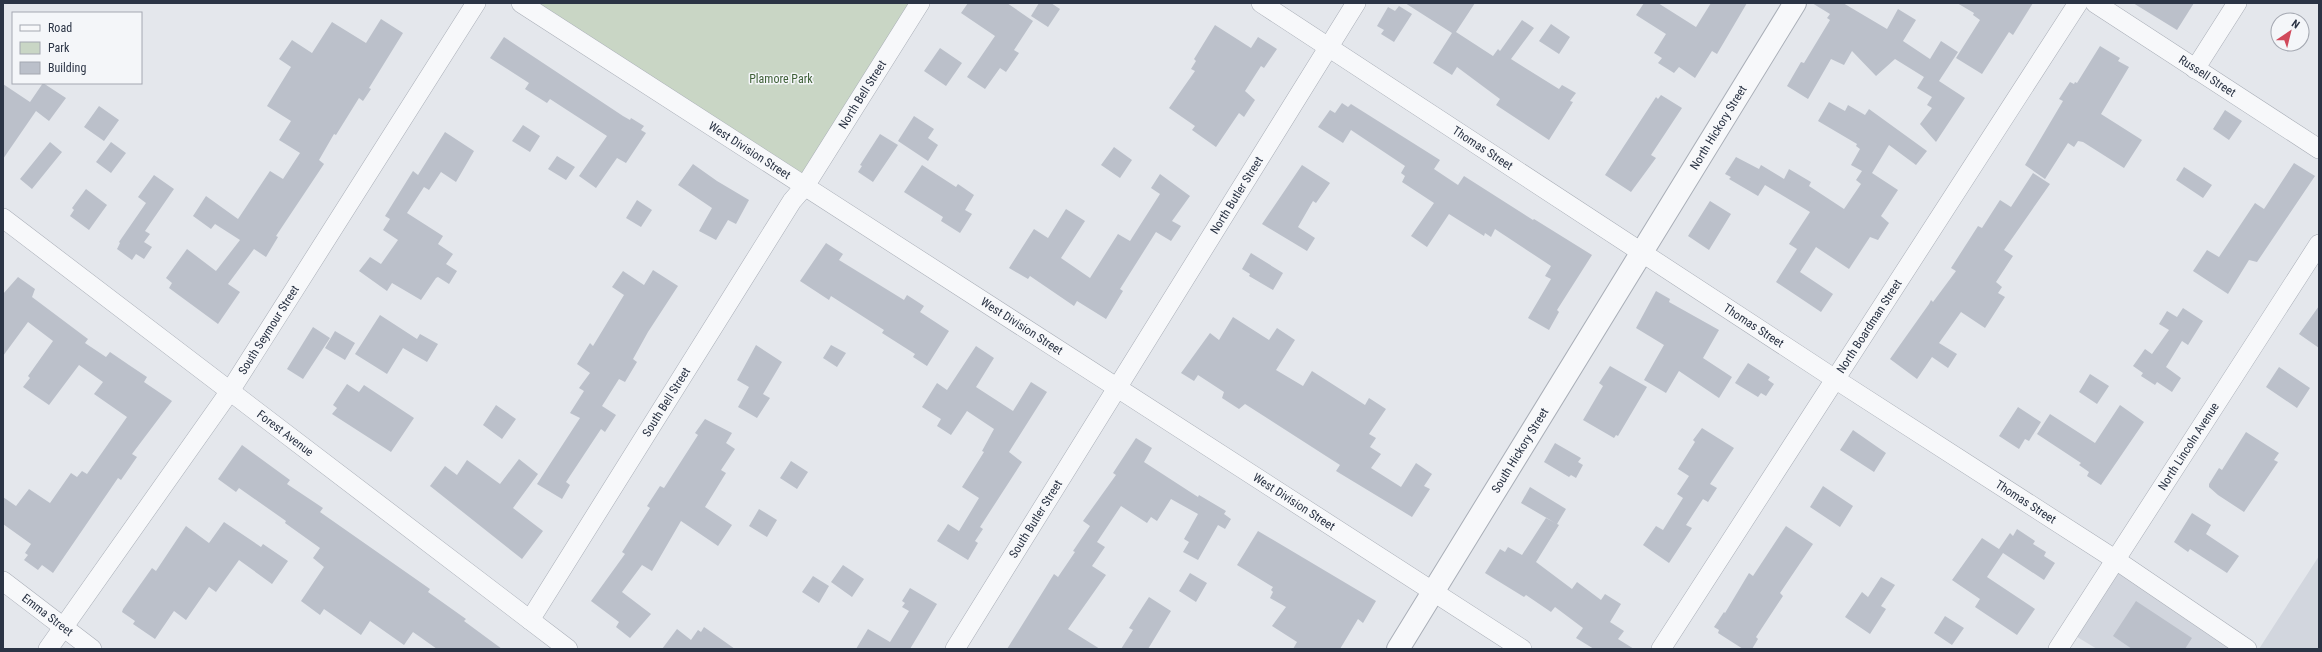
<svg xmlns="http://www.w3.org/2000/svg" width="2322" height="652" viewBox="0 0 2322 652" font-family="'Roboto Condensed',sans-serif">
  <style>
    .built { fill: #d2d6de }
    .green { fill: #c9d6c5 }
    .building { fill: #bbc0ca }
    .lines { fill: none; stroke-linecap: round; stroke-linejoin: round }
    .minor-casing { stroke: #a9aeb7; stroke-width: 20 }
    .tertiary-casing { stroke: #a9aeb7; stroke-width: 24 }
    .minor { stroke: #f7f8fa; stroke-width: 19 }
    .tertiary { stroke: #f7f8fa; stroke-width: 22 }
    .labels { text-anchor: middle; stroke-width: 3; stroke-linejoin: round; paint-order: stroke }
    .street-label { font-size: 12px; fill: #2b3445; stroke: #f4f6f9 }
    .park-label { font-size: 12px; fill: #3f6138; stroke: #f4f6f9 }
  </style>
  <rect width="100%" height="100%" fill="#e4e7ec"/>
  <!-- built -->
  <path class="built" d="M2319,556V649H2259L2266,638Z
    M2116,560L2247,649H2097L2069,632Z"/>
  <!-- green -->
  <path class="green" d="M521,3H920L805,186Z"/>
  <!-- building -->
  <path class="building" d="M968,3H1007L1033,21L1014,50L1019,53L1006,72L1000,68L985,89L967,77L995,36L961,13Z
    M1039,3H1051L1060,9L1048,27L1031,16Z
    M1405,3H1475L1456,32L1493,56L1498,49L1500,51L1522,20L1534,28L1511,59L1559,89L1562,85L1576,93L1570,101L1573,102L1549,140L1496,105L1500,99L1457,67L1452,75L1433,63L1452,33Z
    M1644,3H1658L1696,27L1711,3H1747L1717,54L1712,51L1695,78L1679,67L1674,73L1658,63L1662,58L1654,53L1666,34L1636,15Z
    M1812,3H1843L1887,29L1898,9L1916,20L1903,41L1930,59L1941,41L1958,52L1939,81L1965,98L1936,142L1920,124L1932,108L1927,105L1932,97L1917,88L1924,77L1895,59L1876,76L1852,51L1844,65L1831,59L1808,99L1787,86L1801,62L1804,63L1830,20L1827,18L1830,14Z
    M1957,3H2033L2013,35L2009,32L1982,74L1956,58L1980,20L1973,15L1974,13Z
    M2133,3H2194L2177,30Z
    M1399,6L1412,14L1394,42L1381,34L1384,30L1377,26L1388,7L1395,11Z
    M381,19L403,33L369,88L371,89L363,101L359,98L336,135L334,134L319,160L324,164L276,236L278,237L266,257L254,249L228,284L240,292L218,324L169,288L172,283L166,278L187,249L216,271L240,240L215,224L211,229L193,216L206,196L238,219L270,171L283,179L300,153L279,140L291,121L267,106L291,67L279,59L292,40L312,53L332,22L366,43Z
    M1551,24L1570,37L1559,54L1539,41Z
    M1215,25L1251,48L1258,37L1277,49L1264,68L1261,66L1245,91L1255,100L1244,117L1239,113L1216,147L1192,130L1195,126L1169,108L1195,71L1191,69L1196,61L1194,59Z
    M504,37L623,116L630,120L631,118L644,126L641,130L646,133L626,163L617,158L596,188L579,176L607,136L550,99L547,103L525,89L529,83L490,58Z
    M2100,46L2120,58L2118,61L2129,67L2101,114L2142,140L2124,168L2083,142L2078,141L2074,147L2068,143L2045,179L2025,165L2063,101L2059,99L2070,82L2074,84L2075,82L2077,83Z
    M940,48L962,63L946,86L924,71Z
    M43,83L66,98L49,121L36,111L3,159V84L30,102Z
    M1661,95L1682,108L1651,155L1656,158L1631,192L1605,175L1656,97L1658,99Z
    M1829,102L1845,111L1848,105L1865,115L1869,109L1927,151L1916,165L1889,145L1872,173L1898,190L1881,216L1889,223L1878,240L1870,237L1849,269L1816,247L1800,272L1833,294L1821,312L1776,282L1797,249L1789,244L1810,212L1765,185L1758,196L1729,179L1731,177L1725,174L1736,157L1759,169L1761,165L1784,179L1789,169L1811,182L1809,186L1844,209L1861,184L1856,180L1862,171L1851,165L1860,149L1856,146L1857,144L1818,121Z
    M1342,103L1348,107L1351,104L1440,160L1434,169L1458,185L1464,176L1533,220L1534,219L1592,255L1557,310L1559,312L1549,330L1528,318L1551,279L1545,276L1551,266L1495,229L1491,237L1485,233L1484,236L1449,214L1427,247L1411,236L1434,203L1402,182L1405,176L1401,173L1405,166L1351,130L1343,143L1318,127L1330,110L1335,113Z
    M99,106L119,120L104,141L84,127Z
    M2225,110L2242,121L2229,140L2213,129Z
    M914,116L934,129L928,138L938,145L928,161L898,141Z
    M523,125L540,136L530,152L512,141Z
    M445,132L474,151L456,182L441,172L429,190L424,187L407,213L443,236L438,244L453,254L446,264L457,271L449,284L438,277L436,278L421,300L392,283L387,291L359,271L370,257L381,264L398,240L383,230L390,219L385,216L413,171L418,175Z
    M880,134L898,145L873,182L858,172L862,166L860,165Z
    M50,142L62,152L32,189L20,179Z
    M111,142L126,153L111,173L96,162Z
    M1114,147L1132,160L1120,178L1101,165Z
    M557,156L575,167L566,180L548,169Z
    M2294,163L2315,176L2257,262L2249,260L2228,294L2193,271L2207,250L2219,257L2255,203L2264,209Z
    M693,164L717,181L749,200L736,224L728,220L716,240L699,231L712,208L678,185Z
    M922,165L956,187L958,184L974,195L965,210L972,214L960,233L941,221L943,217L904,192Z
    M1302,165L1330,183L1316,203L1313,201L1298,227L1315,238L1307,251L1262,224Z
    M2184,167L2212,185L2203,198L2176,180Z
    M2033,173L2050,184L2004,250L2013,256L1996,282L2002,287L1998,293L2005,297L1985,328L1961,312L1939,343L1957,354L1948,368L1932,357L1917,379L1890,359L1929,304L1931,300L1933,302L1956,271L1951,268L1978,226L1982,228L2000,200L2011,207Z
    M1160,174L1190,196L1172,221L1181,226L1171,241L1156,232L1120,289L1123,291L1106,319L1077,301L1074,306L1030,276L1028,279L1009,268L1034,229L1048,238L1066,209L1085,221L1061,258L1090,278L1118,234L1130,241L1160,194L1151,188Z
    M154,175L174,189L145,231L150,234L144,242L152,247L144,259L136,254L132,260L117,249L120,243L119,242L146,203L138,197Z
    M86,189L107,205L89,230L70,216L74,210L72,208Z
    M637,200L652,210L641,227L626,218Z
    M1710,201L1731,214L1709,250L1688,236Z
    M826,243L843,254L839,260L904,300L907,295L924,306L920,312L949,331L927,366L913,357L915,354L882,333L884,330L831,296L829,300L800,281Z
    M1251,253L1283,273L1273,290L1249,276L1250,274L1242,269Z
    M653,270L678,286L648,332L633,359L637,362L625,382L619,379L602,406L616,415L605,432L601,429L566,482L570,485L562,499L537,484L580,418L570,413L584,391L579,388L590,373L577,364L590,343L593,346L624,295L612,287L623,271L644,285Z
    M18,277L35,289L32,297L88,339L85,343L106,357L110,352L129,365L147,377L144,382L172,401L132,454L137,457L121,480L118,478L53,573L42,565L38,570L24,560L28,555L25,553L31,544L3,524V497L16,506L29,489L50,503L71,473L77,477L82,471L87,474L127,417L94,394L103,382L79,365L49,405L23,387L30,378L28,376L53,341L28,322L3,356V294Z
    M1656,291L1670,299L1669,302L1719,330L1703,358L1732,377L1719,398L1679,371L1666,393L1644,380L1664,345L1636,328Z
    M2319,306V348L2299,334Z
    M2183,308L2203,321L2188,345L2182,341L2166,367L2181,378L2172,392L2157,382L2155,385L2141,376L2143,373L2133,366L2145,349L2152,354L2169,330L2159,324L2167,311L2177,317Z
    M380,315L417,339L420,334L438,344L427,362L403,348L387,374L355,354Z
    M1233,317L1269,340L1277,328L1295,340L1276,370L1303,386L1312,371L1365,405L1369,398L1386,409L1369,434L1376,438L1370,447L1381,454L1371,468L1401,487L1416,463L1432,474L1424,486L1430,489L1412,517L1336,471L1340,465L1245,404L1239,409L1222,398L1224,392L1198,375L1194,381L1181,373L1210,333L1219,340Z
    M313,327L330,338L303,379L287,369Z
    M335,331L355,343L345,360L325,348Z
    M756,345L782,362L763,394L770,398L757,418L738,407L749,387L737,380Z
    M831,345L846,353L837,367L823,358Z
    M976,346L994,358L976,387L1013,411L1031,382L1047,392L1009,452L1022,462L980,527L983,529L975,541L978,543L968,560L937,541L948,524L959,531L979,498L962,487L984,452L982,451L994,429L967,411L951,435L937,426L941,419L922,407L937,383L947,390Z
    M1748,363L1770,377L1768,380L1774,384L1766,396L1761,393L1758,397L1735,383Z
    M1610,366L1647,387L1618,436L1616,435L1614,438L1583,420L1603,386L1599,383Z
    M2279,367L2310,388L2297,408L2266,387Z
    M2090,374L2109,386L2097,404L2079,392Z
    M347,384L359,392L364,385L414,418L391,452L332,414L337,408L333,405Z
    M496,405L516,419L502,439L483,425Z
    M2120,405L2144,422L2101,485L2087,476L2089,472L2079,465L2081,463L2037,434L2050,414L2095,443Z
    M2018,407L2041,422L2029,441L2025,439L2019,449L1999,436Z
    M705,419L732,433L726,443L735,449L721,470L726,473L705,507L732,525L718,546L681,521L652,571L642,565L622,592L651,614L630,638L616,627L619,622L591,601L625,554L622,552L650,508L647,506L660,486L664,488L698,435L695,433Z
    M1702,428L1734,448L1710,484L1717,488L1708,502L1703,499L1686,525L1692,528L1669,563L1643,545L1656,526L1663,530L1683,498L1677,494L1689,476L1678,469L1695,442L1693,440Z
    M1853,430L1886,453L1874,472L1840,450Z
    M2246,432L2279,453L2274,460L2278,462L2244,512L2218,495L2209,487V484L2219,468L2222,470Z
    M1136,438L1152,448L1144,462L1198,497L1199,495L1226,511L1224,514L1231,519L1225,529L1218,525L1198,560L1183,552L1189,542L1184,539L1198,514L1171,499L1157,521L1151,517L1147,523L1121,506L1097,542L1105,547L1092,566L1106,575L1068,629L1100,649H1007L1054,574L1058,577L1075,552L1073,551L1090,526L1083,521L1116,475L1113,473Z
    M1555,443L1581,458L1578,462L1583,465L1576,478L1571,475L1569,477L1544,462Z
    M242,445L290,480L287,484L323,508L320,512L430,589L428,592L466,619L464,621L502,649H437L413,632L404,645L370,621L361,635L324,609L320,615L301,601L324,567L313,558L320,548L285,523L286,521L239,488L236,492L218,479Z
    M519,459L538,474L513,508L543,531L522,559L430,486L445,466L457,475L467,460L500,484Z
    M791,461L808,472L797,489L780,478Z
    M1823,486L1853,506L1840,527L1810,507Z
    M1530,487L1566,509L1557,524L1521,503Z
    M759,509L777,520L767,537L749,526Z
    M2192,513L2211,525L2206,534L2239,556L2227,573L2190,549L2188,552L2174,542Z
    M1546,518L1559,525L1536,562L1572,589L1577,582L1601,600L1605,594L1621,604L1610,622L1624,631L1618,639L1634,649H1594L1576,638L1583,628L1555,607L1551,612L1526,595L1524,597L1485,573L1500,549L1505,552L1508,547L1522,555Z
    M224,522L261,547L263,544L288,561L272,584L239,560L216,592L209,587L186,620L174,611L155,639L133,624L135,621L122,612L123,609L152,568L156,571L186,526L209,543Z
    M1786,526L1813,544L1780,593L1783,596L1756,637L1758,639L1752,649H1743L1718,633L1719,630L1714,627L1724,612L1725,613L1749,573L1753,576Z
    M2017,529L2035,541L2033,544L2046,552L2044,556L2055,563L2044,580L2003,553L1987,577L2035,609L2017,635L1975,607L1980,599L1952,580L1982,538L1999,549L2010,533L2013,536Z
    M1258,531L1376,601L1363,623L1358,619L1340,649H1293L1297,642L1272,626L1286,607L1270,598L1273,592L1271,590L1273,587L1237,565Z
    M843,565L864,579L852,597L831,582Z
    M1190,573L1207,583L1196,602L1179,591Z
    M813,576L829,586L819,603L802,592Z
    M1881,577L1895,585L1881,606L1886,609L1870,634L1845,617L1862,592L1868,597Z
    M910,588L937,604L910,649H856L868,629L890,642L909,611L902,607L905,603L902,601Z
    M1149,597L1171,611L1148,649H1121L1133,630L1129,628Z
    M2136,601L2192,638L2185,649H2132L2113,636Z
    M1945,616L1964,628L1952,645L1934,633Z
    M704,627L735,649H662L677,629L691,640L698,630L701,632Z"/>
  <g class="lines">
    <!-- minor casing -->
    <g class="minor-casing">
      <g id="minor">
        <path id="s1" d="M521,3L1522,649"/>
        <path id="s2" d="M1261,3L1835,379L2116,560L2247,649"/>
        <path id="s3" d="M2095,3L2319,149"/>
        <path d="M2195,69L2237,3"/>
        <path id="s4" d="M3,218L568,649"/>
        <path id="s5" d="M3,581L92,649"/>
        <path id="s6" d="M530,620L792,201L805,186L920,3"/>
        <path id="s7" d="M48,649L230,391L476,3"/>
        <path id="s8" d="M955,649L1356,3"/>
        <path id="s9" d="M1661,649L2078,3"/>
        <path id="s10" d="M2058,649L2319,244"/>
      </g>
    </g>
    <!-- tertiary casing -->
    <g class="tertiary-casing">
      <g id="tertiary">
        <path id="s11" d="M1398,649L1795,3"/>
      </g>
    </g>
    <!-- minor -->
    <use href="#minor" class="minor"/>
    <!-- tertiary -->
    <use href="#tertiary" class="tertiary"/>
  </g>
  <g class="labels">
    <!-- street labels -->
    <g class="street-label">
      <text dy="4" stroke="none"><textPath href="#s3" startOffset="134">Russell Street</textPath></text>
      <text dy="4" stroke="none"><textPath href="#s6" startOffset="622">North Bell Street</textPath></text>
      <text dy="4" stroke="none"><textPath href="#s11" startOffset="612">North Hickory Street</textPath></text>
      <text dy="4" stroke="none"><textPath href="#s2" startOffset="265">Thomas Street</textPath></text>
      <text dy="4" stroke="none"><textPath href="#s1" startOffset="272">West Division Street</textPath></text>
      <text dy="4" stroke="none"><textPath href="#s8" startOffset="534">North Butler Street</textPath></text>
      <text dy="4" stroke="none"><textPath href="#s1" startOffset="596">West Division Street</textPath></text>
      <text dy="4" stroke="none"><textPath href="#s2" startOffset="589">Thomas Street</textPath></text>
      <text dy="4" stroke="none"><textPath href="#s9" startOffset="384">North Boardman Street</textPath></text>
      <text dy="4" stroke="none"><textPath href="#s7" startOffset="388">South Seymour Street</textPath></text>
      <text dy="4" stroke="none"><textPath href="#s6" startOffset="257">South Bell Street</textPath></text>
      <text dy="4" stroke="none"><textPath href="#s4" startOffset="355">Forest Avenue</textPath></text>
      <text dy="4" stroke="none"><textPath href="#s10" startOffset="241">North Lincoln Avenue</textPath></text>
      <text dy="4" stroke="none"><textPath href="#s11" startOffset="233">South Hickory Street</textPath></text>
      <text dy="4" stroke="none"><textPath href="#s1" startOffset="920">West Division Street</textPath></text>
      <text dy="4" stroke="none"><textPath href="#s2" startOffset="913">Thomas Street</textPath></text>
      <text dy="4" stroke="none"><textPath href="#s8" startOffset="153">South Butler Street</textPath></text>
      <text dy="4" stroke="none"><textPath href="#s5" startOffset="56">Emma Street</textPath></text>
    </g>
    <!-- park labels -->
    <g class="park-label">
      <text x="781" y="83">Plamore Park</text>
    </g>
  </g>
  <!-- border -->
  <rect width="2322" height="652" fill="none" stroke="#2b3445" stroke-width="8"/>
  <!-- legend -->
  <rect x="12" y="12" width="130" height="72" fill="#f4f6f9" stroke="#a4a8b1"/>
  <rect x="20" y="25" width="20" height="6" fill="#f7f8fa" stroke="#a4a8b1"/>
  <text x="48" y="32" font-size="12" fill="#2b3445">Road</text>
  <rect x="20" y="42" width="20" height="12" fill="#c9d6c5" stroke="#a4a8b1"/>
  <text x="48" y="52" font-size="12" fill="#2b3445">Park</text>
  <rect x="20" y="62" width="20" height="12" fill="#bbc0ca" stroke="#a4a8b1"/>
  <text x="48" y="72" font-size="12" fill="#2b3445">Building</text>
  <!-- north arrow -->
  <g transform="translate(2290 32) rotate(35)"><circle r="19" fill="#f4f6f9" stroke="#a4a8b1"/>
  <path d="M0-3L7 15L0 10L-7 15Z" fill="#d1495b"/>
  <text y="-6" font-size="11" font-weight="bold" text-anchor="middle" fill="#2b3445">N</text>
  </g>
</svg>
